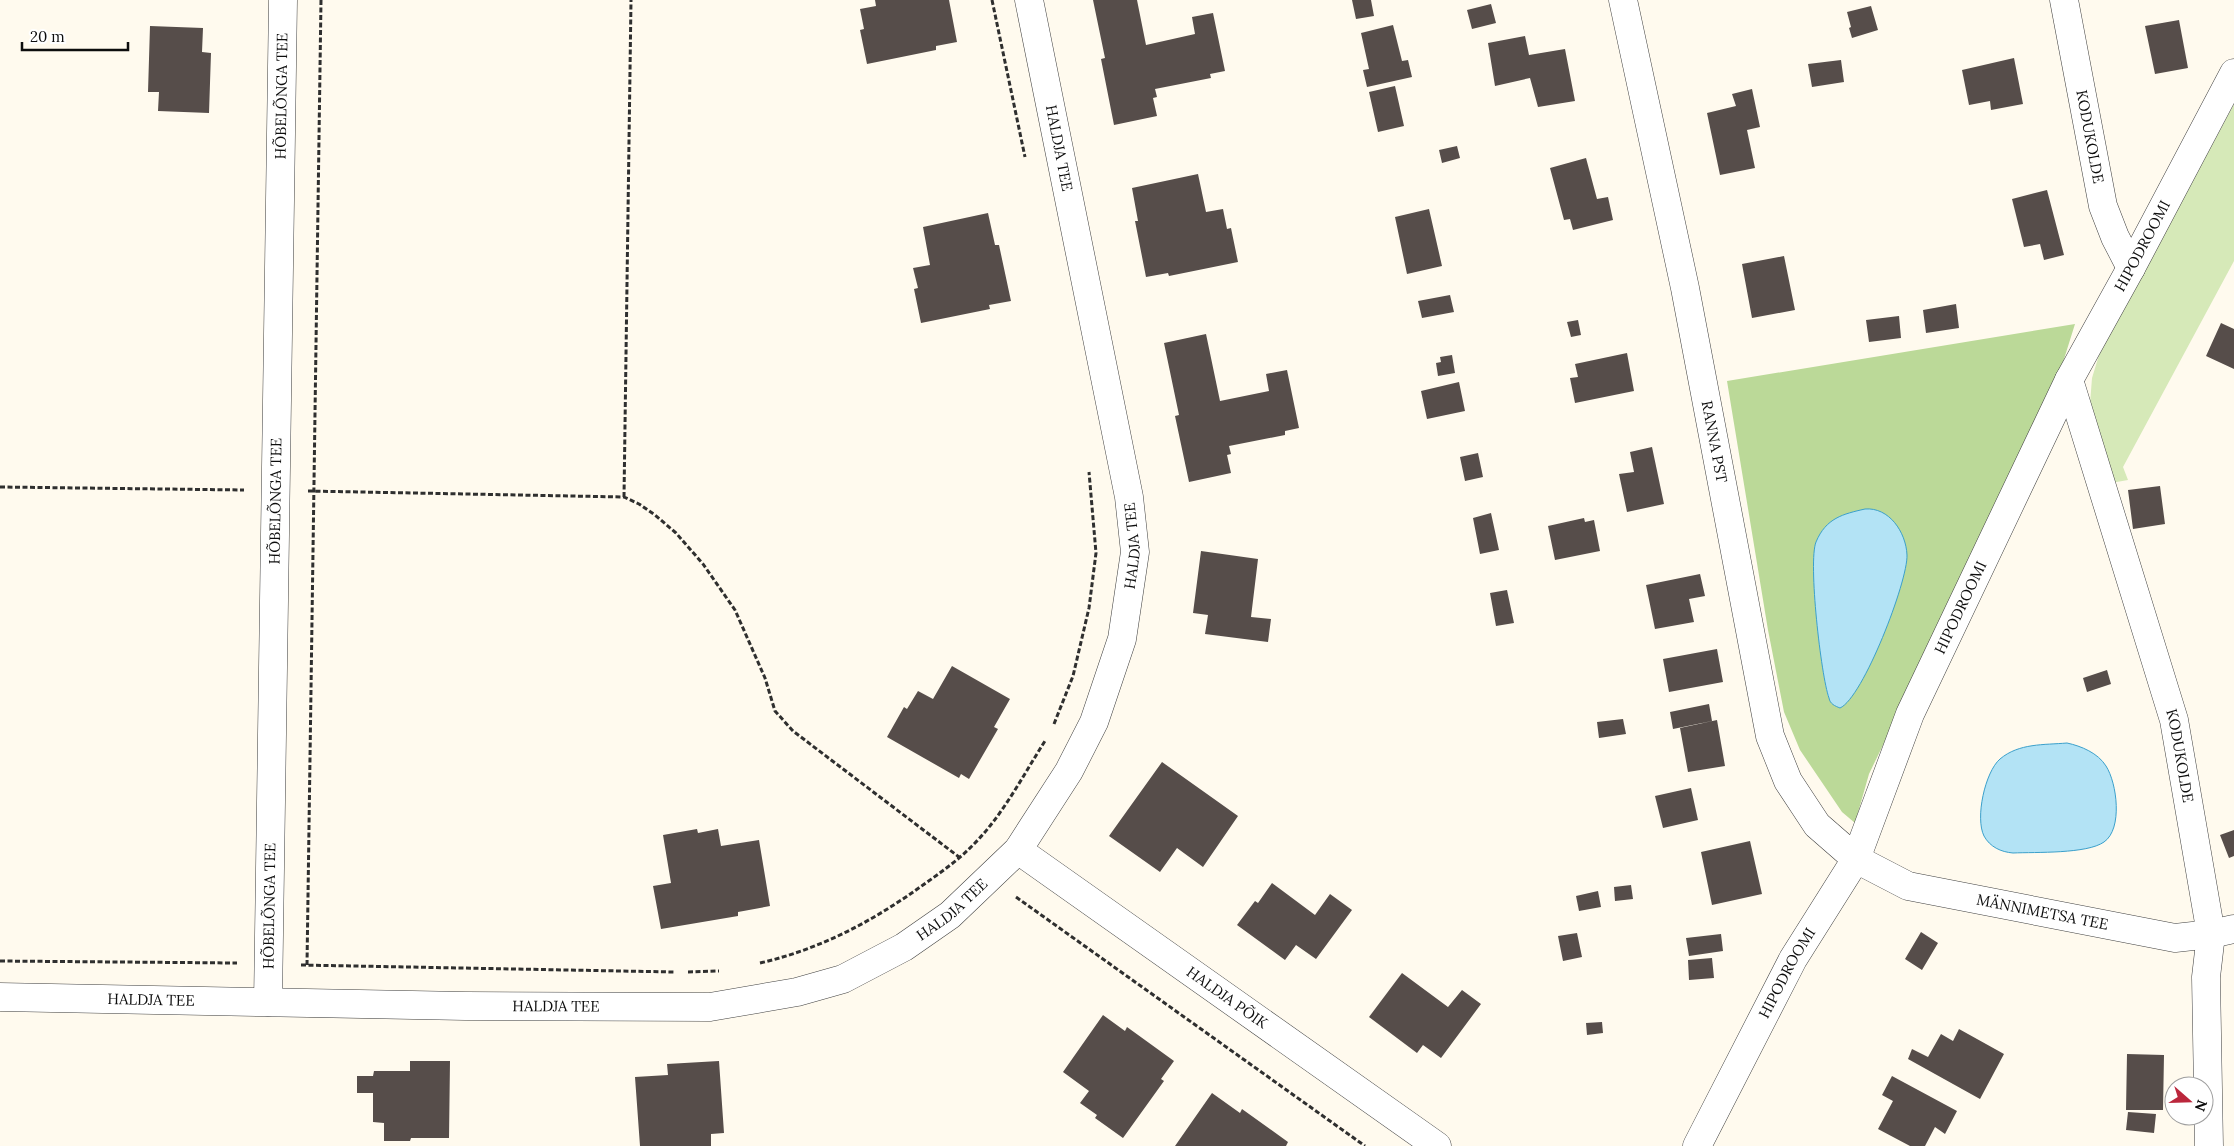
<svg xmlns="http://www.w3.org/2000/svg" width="2234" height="1146" viewBox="0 0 2234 1146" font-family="Lora,serif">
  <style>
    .green { fill: #d6e9b8 }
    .forest { fill: #bbd998 }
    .water { fill: #b3e3f5; stroke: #3ba0cb }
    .building { fill: #564d4a }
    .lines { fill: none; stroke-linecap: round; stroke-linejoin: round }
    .minor-casing { stroke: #404040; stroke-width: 29 }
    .path { stroke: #2f2f2f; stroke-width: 3; stroke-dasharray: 5 2.5; stroke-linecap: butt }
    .minor { stroke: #fff; stroke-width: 28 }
    .labels { text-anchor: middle; stroke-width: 5; stroke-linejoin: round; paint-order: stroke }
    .street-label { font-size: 15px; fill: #0d0d0d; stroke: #fff }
  </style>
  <rect width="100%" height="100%" fill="#fffaee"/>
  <!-- green -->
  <path class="green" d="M2234,104V261L2123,467L2128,480L2111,483L2090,404L2092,378L2099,355Z"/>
  <!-- forest -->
  <path class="forest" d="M2075,324L2054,391L1869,774L1855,823L1842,812L1800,750L1784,712L1768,630L1727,381Z"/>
  <!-- water -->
  <path class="water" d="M1865,509C1889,507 1906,532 1907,555C1908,581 1863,698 1840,708C1835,706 1830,704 1829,698C1821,676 1808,562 1816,542C1826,518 1843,514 1865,509Z
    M2067,743C2081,746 2098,753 2106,766C2117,783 2123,829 2104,842C2087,854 2036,852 2013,853C2001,852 1990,847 1984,836C1975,818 1985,772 2000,759C2019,743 2044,745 2067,743Z"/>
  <!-- building -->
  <path class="building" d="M875,0H949L957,42L936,46V50L867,64L860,30L864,29L860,9L876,6Z
    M1093,0H1137L1146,45L1195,34L1192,17L1213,13L1225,71L1210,74L1211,78L1155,89L1157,97L1153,98L1157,116L1114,125L1101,59L1105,58Z
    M1352,0H1371L1374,16L1356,19Z
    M1491,4L1496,23L1472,29L1467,10Z
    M1871,6L1878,30L1852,38L1849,28L1851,27L1847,12Z
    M2179,20L2188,68L2155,74L2145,26Z
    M1393,25L1402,61L1408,60L1412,77L1367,87L1363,70L1369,69L1361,33Z
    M150,26L203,28L202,52L211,53L209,113L158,111L159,92H148Z
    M1525,36L1529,55L1565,49L1575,101L1538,107L1530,78L1495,86L1488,43Z
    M2014,58L2023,104L1991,110L1990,101L1969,105L1962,70Z
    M1841,60L1844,82L1812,87L1808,64Z
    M1395,86L1404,126L1378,132L1369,92Z
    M1752,89L1760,127L1747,130L1755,168L1720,175L1707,113L1736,106L1732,94Z
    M1457,146L1460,158L1442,163L1439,150Z
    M1586,158L1597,199L1608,197L1613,220L1573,230L1570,219L1564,220L1550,168Z
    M1198,174L1206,212L1223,209L1227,229L1231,228L1238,262L1169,276L1168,273L1146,277L1135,221H1138L1132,188Z
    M2047,190L2064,255L2044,260L2040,244L2024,247L2012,199Z
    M1429,209L1442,266L1407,274L1395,217Z
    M988,213L995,245H999L1011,301L989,305L990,309L921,323L914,289L918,288L913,268L930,265L923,227Z
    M1784,256L1795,310L1752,318L1742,264Z
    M1450,295L1454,312L1422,318L1418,301Z
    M1956,304L1959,328L1926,333L1923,310Z
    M1899,316L1901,338L1869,342L1866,320Z
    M1578,320L1581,335L1571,337L1567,322Z
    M2221,323L2234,329V369L2206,356Z
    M1206,334L1220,401L1269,391L1266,374L1287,370L1299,428L1285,431V435L1229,446L1231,454L1227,455L1231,473L1189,482L1175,416L1179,415L1164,343Z
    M1627,353L1634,391L1575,403L1570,378L1578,377L1575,364Z
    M1452,355L1455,373L1438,376L1436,363L1441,362L1440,357Z
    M1459,382L1465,411L1427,419L1421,391Z
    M1652,447L1664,504L1627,512L1619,474L1634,472L1630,452Z
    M1478,453L1483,477L1465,481L1460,457Z
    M2160,486L2165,524L2133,529L2128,490Z
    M1491,513L1499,550L1480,554L1473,518Z
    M1584,518L1585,522L1594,520L1600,551L1555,560L1548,526Z
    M1201,551L1258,559L1251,617L1271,619L1268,642L1205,634L1208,615L1193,613Z
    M1700,574L1705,596L1689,599L1694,622L1655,629L1646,585Z
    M1507,590L1514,623L1496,626L1490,593Z
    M1717,649L1723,682L1669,692L1663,659Z
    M952,666L1010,699L994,727L998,729L969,779L961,774L959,778L887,737L904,707L907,709L918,691L933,699Z
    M2107,670L2111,684L2087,692L2083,678Z
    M1709,704L1712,721L1673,729L1670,712Z
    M1623,719L1626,734L1599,738L1597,722Z
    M1717,720L1725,766L1688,772L1680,728Z
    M1162,762L1238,816L1203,867L1177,848L1160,872L1109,836Z
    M1691,788L1698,820L1663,828L1655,796Z
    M697,829L698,833L718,829L721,846L759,840L770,906L738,912V916L661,929L653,886L671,883L663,835Z
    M2234,830V856L2229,858L2220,835Z
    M1750,841L1762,894L1712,905L1701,852Z
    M1272,883L1315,915L1330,894L1352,910L1316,959L1296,945L1285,960L1237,925L1255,901L1258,903Z
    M1631,885L1633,899L1615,901L1614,887Z
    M1598,891L1601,907L1579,911L1576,896Z
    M1921,932L1938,943L1922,970L1905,959Z
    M1577,933L1582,957L1563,961L1558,936Z
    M1721,934L1723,951L1689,956L1686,938Z
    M1712,958L1714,978L1689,980L1688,960Z
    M1402,973L1448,1007L1462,990L1481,1004L1441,1058L1423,1045L1417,1053L1369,1017Z
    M1103,1015L1125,1031L1127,1027L1174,1061L1161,1079L1164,1081L1123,1138L1095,1118L1097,1115L1080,1103L1089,1091L1063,1072Z
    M1602,1022L1603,1033L1587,1035L1586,1023Z
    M1959,1029L2004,1054L1980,1099L1908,1059L1912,1049L1928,1057L1941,1034L1953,1041Z
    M2127,1054L2164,1055L2163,1110H2126Z
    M410,1061H450L449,1138H411L410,1141H384V1123L373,1122V1093H357V1076H373L374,1071H410Z
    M719,1061L724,1133L711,1134V1146H640L635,1077L668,1075L667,1064Z
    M1892,1076L1957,1111L1945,1134L1935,1127L1925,1146H1910L1878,1129L1893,1101L1882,1095Z
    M1212,1093L1240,1113L1242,1109L1288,1142L1286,1146H1175Z
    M2128,1112L2156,1114L2154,1133L2126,1130Z"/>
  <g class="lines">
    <!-- minor casing -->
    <g class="minor-casing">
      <g id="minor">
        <path id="s1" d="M1623,0L1685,288L1770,736L1788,781L1817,825L1856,859L1908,886L2175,938L2211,934L2234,929"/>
        <path id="s2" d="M2064,0L2103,206L2115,237L2131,268"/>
        <path id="s3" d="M2069,380L2174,720L2211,934L2206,977L2209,1146"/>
        <path id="s4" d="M1018,850L1437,1146"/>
        <path id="s5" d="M0,997L465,1006L710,1007L797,992L843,979L904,947L950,915L1018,850L1069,771L1094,722L1122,639L1135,552L1129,497L1029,0"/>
        <path id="s6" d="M268,1002L283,0"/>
        <path id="s7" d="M1697,1146L1793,959L1856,859L1910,714L2069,380L2131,268L2234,73"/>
      </g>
    </g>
    <!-- path -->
    <path class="path" d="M992,0L1025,157
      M0,487L244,490
      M308,491L624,497L639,504L655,515L676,533L703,564L735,610L765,678L775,711L793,731L959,857
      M624,497L631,0
      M1054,724L1073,676L1089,608L1096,553L1089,472
      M1016,897L1365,1146
      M0,961L237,963
      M760,963C821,949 873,921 923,885C940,873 957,861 971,847C1002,817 1022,777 1045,741
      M301,965L674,972
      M307,965L321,0
      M688,972L719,971"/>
    <!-- minor -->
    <use href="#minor" class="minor"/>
  </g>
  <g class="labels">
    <!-- street labels -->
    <g class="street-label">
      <text dy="5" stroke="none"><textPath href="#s6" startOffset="906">HÕBELÕNGA TEE</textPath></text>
      <text dy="5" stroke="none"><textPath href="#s2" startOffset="139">KODUKOLDE</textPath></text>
      <text transform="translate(1059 148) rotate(79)" y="5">HALDJA TEE</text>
      <text dy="5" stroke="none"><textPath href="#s7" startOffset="1006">HIPODROOMI</textPath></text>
      <text dy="5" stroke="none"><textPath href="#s1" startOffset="451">RANNA PST</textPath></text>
      <text dy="5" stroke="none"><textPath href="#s6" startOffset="501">HÕBELÕNGA TEE</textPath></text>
      <text dy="5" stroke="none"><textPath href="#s5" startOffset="1396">HALDJA TEE</textPath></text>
      <text dy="5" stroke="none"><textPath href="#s7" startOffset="601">HIPODROOMI</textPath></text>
      <text dy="5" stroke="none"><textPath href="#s3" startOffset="392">KODUKOLDE</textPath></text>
      <text dy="5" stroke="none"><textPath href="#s6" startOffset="96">HÕBELÕNGA TEE</textPath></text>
      <text dy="5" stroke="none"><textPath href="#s5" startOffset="976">HALDJA TEE</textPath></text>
      <text dy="5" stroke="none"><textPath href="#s1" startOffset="1099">MÄNNIMETSA TEE</textPath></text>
      <text dy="5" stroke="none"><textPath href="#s7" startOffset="195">HIPODROOMI</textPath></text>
      <text dy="5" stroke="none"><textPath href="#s4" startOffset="256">HALDJA PÕIK</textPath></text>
      <text dy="5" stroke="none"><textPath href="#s5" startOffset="151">HALDJA TEE</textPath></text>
      <text dy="5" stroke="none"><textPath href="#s5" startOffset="556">HALDJA TEE</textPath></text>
    </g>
  </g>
  <!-- north arrow -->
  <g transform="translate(2189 1101) rotate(110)"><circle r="24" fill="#ffffff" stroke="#9e9e9e"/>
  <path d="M0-4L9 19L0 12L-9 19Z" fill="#bb273c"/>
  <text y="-8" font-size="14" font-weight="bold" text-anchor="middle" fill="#0d0d0d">N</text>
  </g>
  <!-- scale -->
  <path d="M22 42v8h106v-8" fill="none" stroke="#0d0d0d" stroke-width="2.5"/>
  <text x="30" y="42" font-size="15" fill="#0d0d0d" stroke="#ffffff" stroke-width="4" paint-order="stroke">20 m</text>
</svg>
